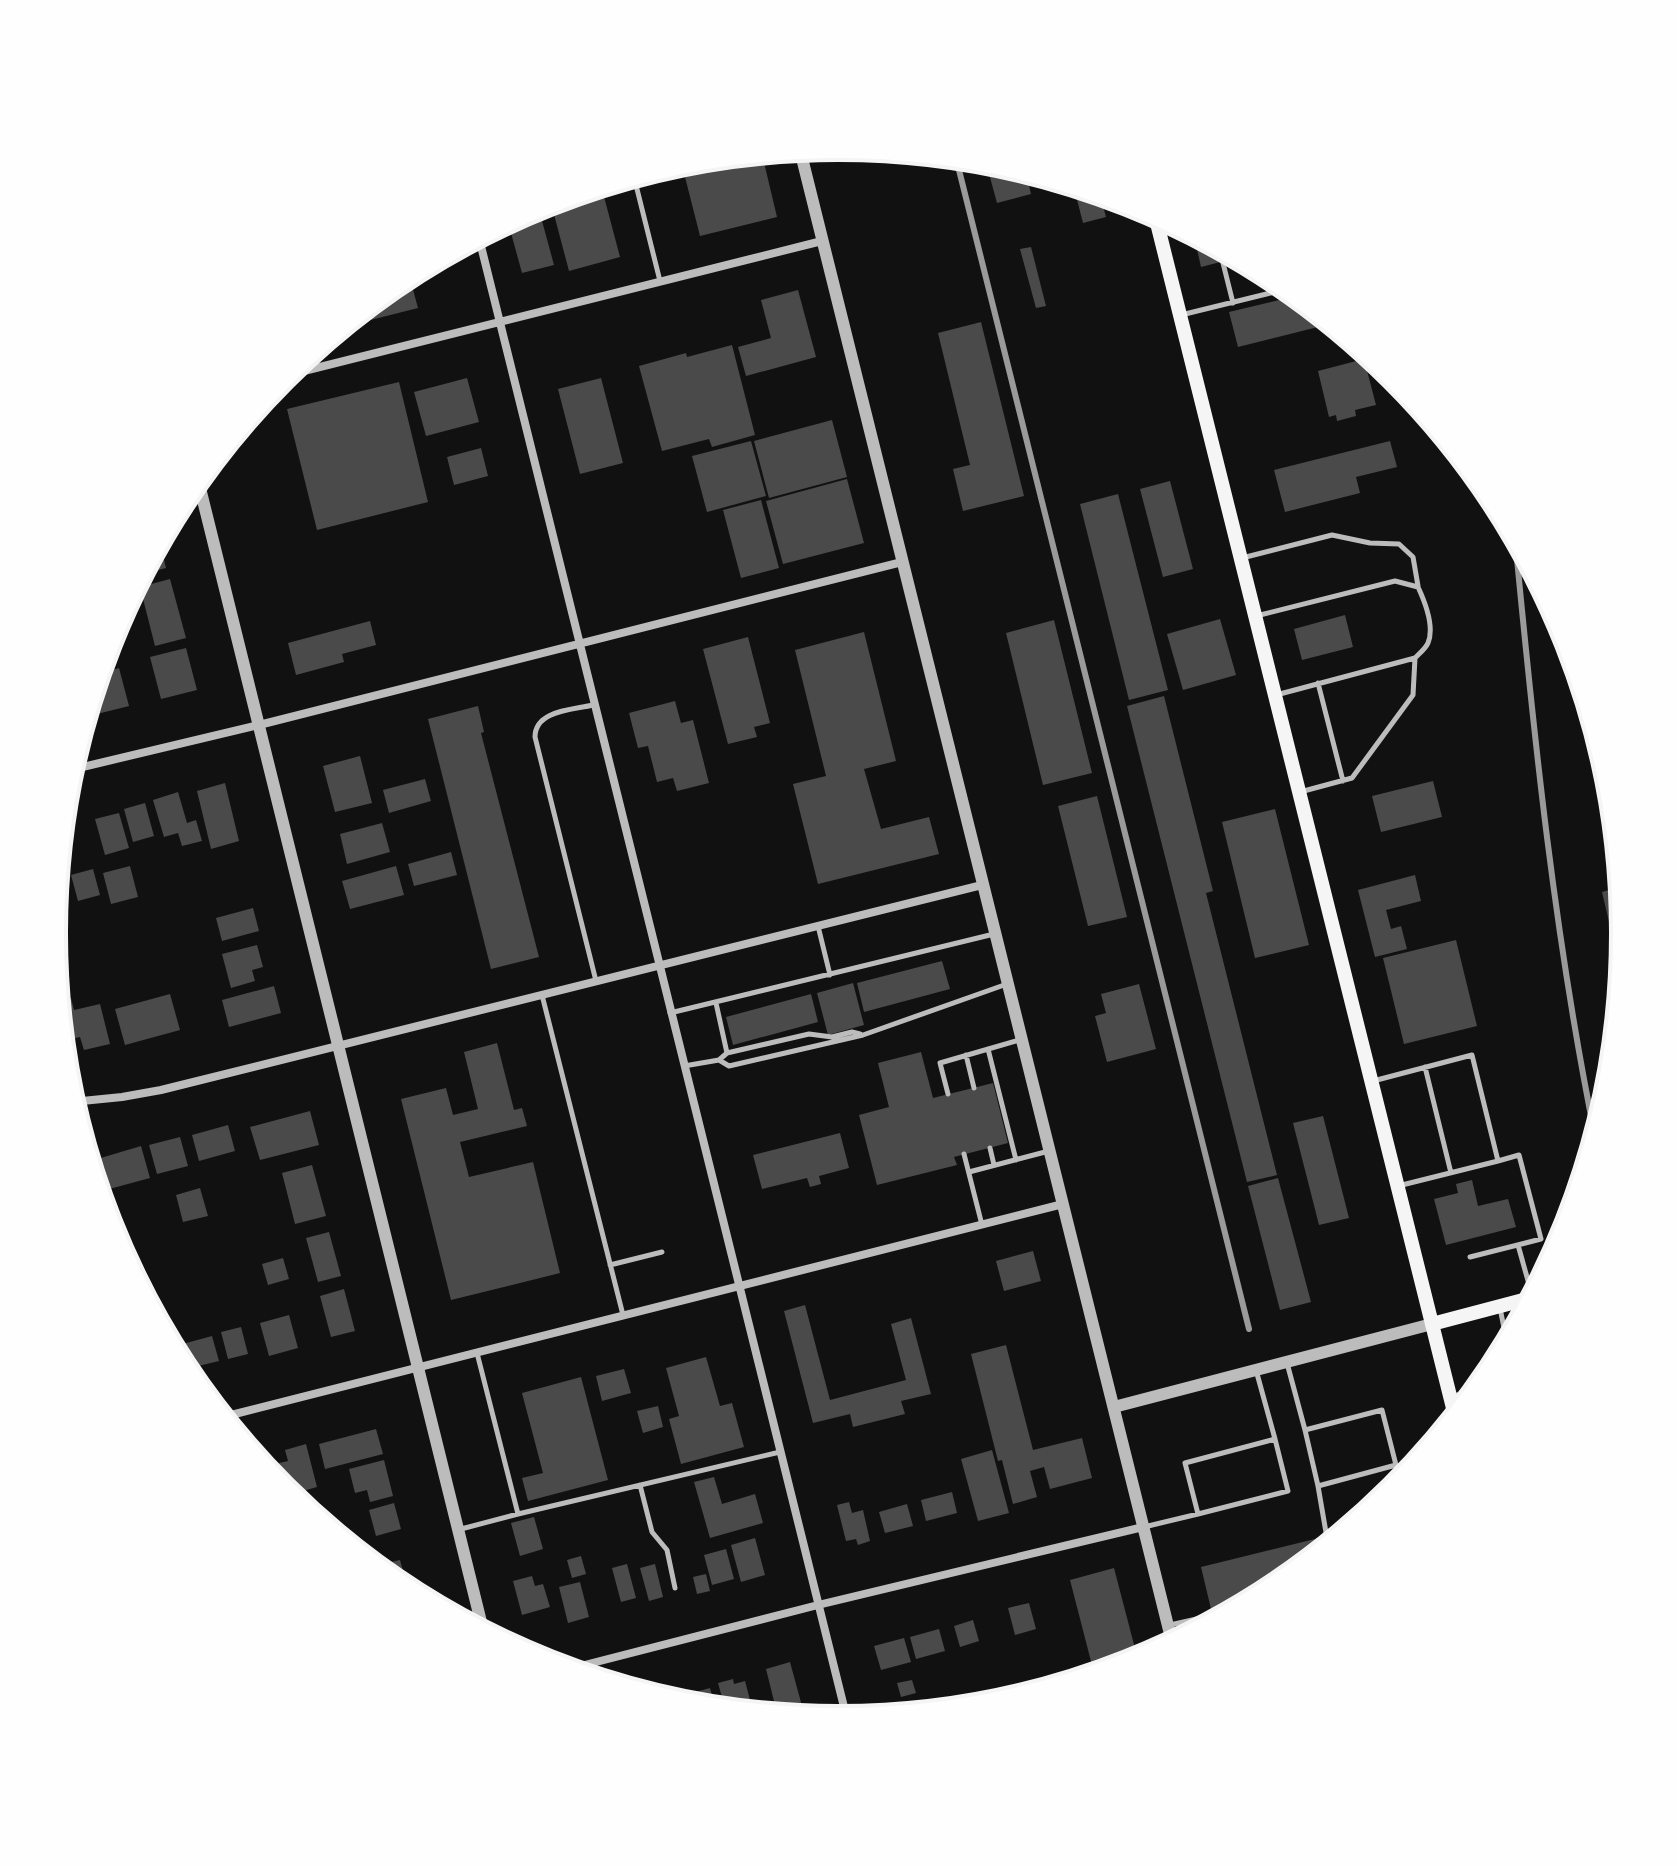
<svg xmlns="http://www.w3.org/2000/svg" width="1677" height="1866" viewBox="0 0 1677 1866" font-family="Barlow,sans-serif">
  <style>
    .building { fill: #4a4a4a }
    .lines { fill: none; stroke-linecap: round; stroke-linejoin: round }
    .service { stroke: #bcbcbc; stroke-width: 5 }
    .minor { stroke: #bcbcbc; stroke-width: 8 }
    .tertiary { stroke: #bcbcbc; stroke-width: 12 }
    .secondary { stroke: #f5f5f5; stroke-width: 14 }
    .primary { stroke: #f5f5f5; stroke-width: 14 }
    .rail { stroke: #9a9a9a; stroke-width: 6 }
    .rim { fill: none; stroke: #f5f5f5; stroke-width: 4 }
  </style>
  <rect width="100%" height="100%" fill="#111"/>
  <!-- building -->
  <path class="building" d="M762,154L777,217L700,236L684,173L642,183L640,175L686,162Z
    M1005,166L1026,172L1031,194L997,203L988,170Z
    M602,189L620,257L569,271L551,203Z
    M1083,189L1100,195L1106,217L1083,223L1075,192Z
    M538,206L554,265L522,273L508,222Z
    M1194,236L1236,258L1201,267Z
    M1031,247L1046,306L1036,308L1020,249Z
    M409,275L418,308L343,327L402,279Z
    M798,290L816,357L746,376L738,347L771,338L761,300Z
    M1296,296L1330,324L1238,347L1229,312Z
    M981,322L1024,496L963,511L953,469L970,465L938,333Z
    M732,345L755,435L712,447L709,439L662,451L639,366L686,353L687,357Z
    M1364,359L1376,405L1355,410L1356,416L1337,421L1336,415L1329,417L1318,371Z
    M467,378L479,422L426,436L414,392Z
    M601,378L623,463L580,474L558,389Z
    M399,382L428,502L317,530L287,409Z
    M832,420L847,477L769,498L754,441Z
    M751,441L766,496L707,512L692,456Z
    M1390,441L1397,467L1356,477L1360,493L1285,512L1274,470Z
    M481,448L488,476L454,485L447,457Z
    M847,479L864,543L783,564L766,501Z
    M1170,481L1193,569L1163,577L1140,489Z
    M1118,494L1168,690L1129,700L1080,504Z
    M761,500L779,568L741,578L723,510Z
    M160,543L166,568L143,574Z
    M170,579L186,638L155,646L140,587Z
    M1345,615L1353,647L1302,660L1294,629Z
    M1220,619L1236,675L1183,690L1167,634Z
    M1054,620L1092,773L1043,785L1006,633Z
    M370,621L376,645L342,654L344,662L296,675L288,643Z
    M864,632L896,761L864,769L881,829L929,817L939,854L818,884L793,784L826,776L795,650Z
    M748,637L770,723L754,727L757,737L728,744L703,649Z
    M186,648L197,690L161,699L150,657Z
    M119,668L129,706L89,716L88,712L99,674Z
    M1164,696L1213,891L1206,893L1277,1175L1247,1182L1127,706Z
    M675,701L681,723L693,720L709,783L677,791L673,778L657,782L648,746L638,748L629,713Z
    M478,706L484,732L481,733L539,957L491,969L428,719Z
    M360,756L372,803L335,812L323,766Z
    M425,779L431,801L389,813L383,790Z
    M1433,781L1442,817L1381,832L1372,796Z
    M225,783L239,841L211,849L197,791Z
    M178,792L187,823L196,820L202,841L182,846L178,833L164,837L153,800Z
    M1097,796L1127,917L1088,926L1058,806Z
    M145,803L154,836L133,842L124,809Z
    M1275,809L1309,945L1255,958L1222,822Z
    M119,813L129,848L105,855L95,819Z
    M382,823L390,852L347,864L340,834Z
    M62,830L69,857L59,859L62,834Z
    M451,852L457,875L414,886L408,864Z
    M130,866L138,897L111,904L103,873Z
    M396,866L404,895L350,909L342,881Z
    M93,869L100,895L78,901L71,875Z
    M1415,875L1421,901L1386,910L1391,929L1401,926L1407,949L1375,957L1358,890Z
    M1620,887L1624,922L1610,926L1602,892Z
    M253,908L259,931L222,941L216,918Z
    M1624,924L1622,961L1620,962L1611,927Z
    M1456,940L1477,1026L1404,1044L1383,958Z
    M257,945L263,967L252,970L255,981L231,988L222,954Z
    M942,961L950,989L864,1012L857,983Z
    M853,983L864,1025L828,1035L817,993Z
    M1139,984L1156,1049L1107,1062L1095,1016L1106,1013L1101,994Z
    M274,986L281,1013L229,1027L222,1000Z
    M170,994L180,1030L125,1045L115,1009Z
    M811,994L818,1022L733,1045L726,1017Z
    M71,998L74,1010L100,1004L110,1044L84,1050L80,1037L63,1041L59,1001Z
    M497,1043L514,1110L522,1108L527,1126L460,1142L469,1177L533,1162L560,1273L451,1300L401,1099L446,1088L453,1115L478,1109L464,1052Z
    M921,1052L933,1098L993,1083L1008,1143L954,1157L957,1165L877,1185L859,1115L889,1107L878,1063Z
    M310,1111L319,1145L260,1160L250,1127Z
    M1323,1116L1349,1218L1319,1225L1293,1123Z
    M228,1125L235,1151L199,1161L192,1135Z
    M840,1133L849,1168L819,1176L821,1184L810,1187L807,1178L762,1189L753,1155Z
    M180,1137L188,1166L157,1174L149,1145Z
    M141,1146L150,1178L102,1191L94,1160Z
    M312,1165L326,1216L295,1224L282,1173Z
    M1278,1178L1311,1302L1280,1310L1248,1186Z
    M1472,1180L1478,1206L1508,1199L1516,1227L1446,1245L1434,1199L1458,1193L1456,1184Z
    M200,1188L208,1216L183,1222L176,1195Z
    M329,1232L341,1276L318,1282L306,1238Z
    M1033,1251L1041,1281L1004,1291L996,1261Z
    M283,1258L289,1279L268,1285L262,1264Z
    M344,1289L355,1331L331,1337L320,1296Z
    M805,1305L830,1400L906,1380L891,1324L911,1318L931,1394L901,1401L905,1414L853,1427L850,1414L813,1423L784,1311Z
    M289,1315L298,1348L269,1356L260,1323Z
    M241,1327L248,1354L228,1359L221,1332Z
    M212,1336L219,1361L186,1369L179,1345Z
    M1006,1345L1033,1450L1082,1438L1092,1478L1050,1489L1044,1467L1030,1471L1037,1497L1013,1504L1002,1460L998,1461L971,1354Z
    M706,1357L720,1406L732,1403L744,1447L681,1464L669,1419L679,1416L666,1368Z
    M624,1369L631,1393L602,1401L596,1376Z
    M581,1377L608,1480L528,1501L522,1478L543,1473L522,1393Z
    M658,1406L663,1427L643,1433L637,1411Z
    M376,1429L383,1454L325,1469L319,1444Z
    M306,1444L317,1487L289,1495L279,1463L288,1461L285,1450Z
    M992,1450L1009,1513L978,1521L961,1459Z
    M384,1460L393,1496L370,1502L367,1490L355,1493L349,1469Z
    M714,1477L722,1504L755,1494L763,1523L710,1538L694,1482Z
    M952,1492L957,1513L926,1521L921,1500Z
    M849,1502L852,1513L863,1510L870,1541L858,1545L856,1539L846,1541L837,1505Z
    M394,1503L401,1529L376,1536L369,1510Z
    M907,1504L913,1526L885,1533L879,1512Z
    M1371,1508L1367,1512L1351,1525L1348,1514Z
    M534,1517L543,1549L520,1556L511,1523Z
    M755,1538L765,1575L741,1582L731,1545Z
    M1319,1538L1321,1549L1275,1587L1233,1610L1232,1604L1211,1609L1201,1567Z
    M726,1549L734,1579L712,1585L704,1555Z
    M581,1556L586,1574L572,1578L567,1560Z
    M400,1560L405,1578L394,1581L381,1570L379,1565Z
    M627,1564L636,1598L621,1602L612,1568Z
    M655,1564L663,1597L649,1601L640,1568Z
    M1114,1568L1138,1660L1094,1673L1070,1580Z
    M706,1574L710,1591L697,1594L693,1577Z
    M532,1576L535,1586L543,1584L550,1607L522,1615L513,1581Z
    M580,1582L589,1617L568,1623L559,1587Z
    M1029,1603L1036,1629L1015,1635L1008,1608Z
    M973,1620L979,1641L960,1647L954,1626Z
    M939,1629L945,1651L916,1659L910,1637Z
    M904,1638L911,1662L881,1670L874,1646Z
    M790,1662L802,1706L777,1713L766,1669Z
    M733,1679L734,1684L745,1681L753,1711L725,1708L718,1683Z
    M912,1680L916,1693L901,1697L897,1683Z
    M710,1688L715,1707L679,1703L677,1697Z"/>
  <g class="lines">
    <!-- service -->
    <path class="service" d="M634,177L660,281
      M1223,263L1233,303
      M1181,315L1287,289
      M1242,558L1332,535L1370,543L1399,544L1413,557L1418,586
      M1256,616L1395,581L1418,587C1425,602 1435,626 1428,643C1426,648 1419,654 1415,658L1276,695
      M1318,683L1343,781
      M593,705C573,710 535,710 535,737L596,981
      M1300,792L1352,778L1413,695L1415,658
      M818,926L830,975
      M542,995L623,1315
      M716,1003L727,1053
      M670,1013L994,934
      M988,1049L1016,1160
      M966,1055L974,1088
      M719,1060L727,1053L809,1034L832,1037L852,1032L860,1034
      M684,1066L719,1060L729,1066L863,1035L1007,984
      M1425,1067L1451,1173
      M1373,1081L1472,1055L1498,1161L1398,1186
      M948,1094L940,1063L1019,1040
      M990,1148L994,1165
      M964,1154L982,1225
      M969,1172L1049,1151
      M1518,1245L1532,1295
      M1470,1257L1541,1239L1519,1155L1498,1161
      M610,1265L662,1252
      M1500,1308L1507,1343
      M477,1353L518,1514L780,1452
      M1287,1363L1305,1430L1382,1410L1396,1465L1407,1474
      M1495,1364L1494,1355L1502,1352
      M1256,1370L1275,1439L1185,1463L1198,1514L1288,1491L1275,1439
      M1453,1396L1475,1391
      M1305,1430L1318,1486L1396,1465
      M640,1485L652,1532L667,1550L675,1588
      M1318,1486L1328,1544
      M1144,1527L1198,1514
      M461,1529L518,1514
      M1170,1625L1210,1616L1211,1621"/>
    <!-- minor -->
    <path class="minor" d="M479,238L847,1719
      M284,376L822,241
      M70,770L259,725L902,562
      M72,1102L122,1097L161,1090L982,885
      M223,1417L1063,1204
      M569,1669L818,1605L1143,1527"/>
    <!-- tertiary -->
    <path class="tertiary" d="M800,150L1172,1642
      M198,480L483,1630
      M1114,1407L1432,1324"/>
    <!-- secondary -->
    <path class="secondary" d="M1432,1324L1531,1298"/>
    <!-- primary -->
    <path class="primary" d="M1155,215L1455,1416"/>
    <!-- rail -->
    <path class="rail" d="M956,158L1249,1329
      M1515,538C1534,738 1555,939 1595,1136"/>
  </g>
  <!-- crop -->
  <path d="M0 0H1677V1866H0ZM838 160H839A772 772 0 0 1 1611 932V934A772 772 0 0 1 839 1706H838A772 772 0 0 1 66 934V932A772 772 0 0 1 838 160Z" fill="#fefefe" fill-rule="evenodd"/>
  <path class="rim" d="M838 160H839A772 772 0 0 1 1611 932V934A772 772 0 0 1 839 1706H838A772 772 0 0 1 66 934V932A772 772 0 0 1 838 160Z"/>
</svg>
